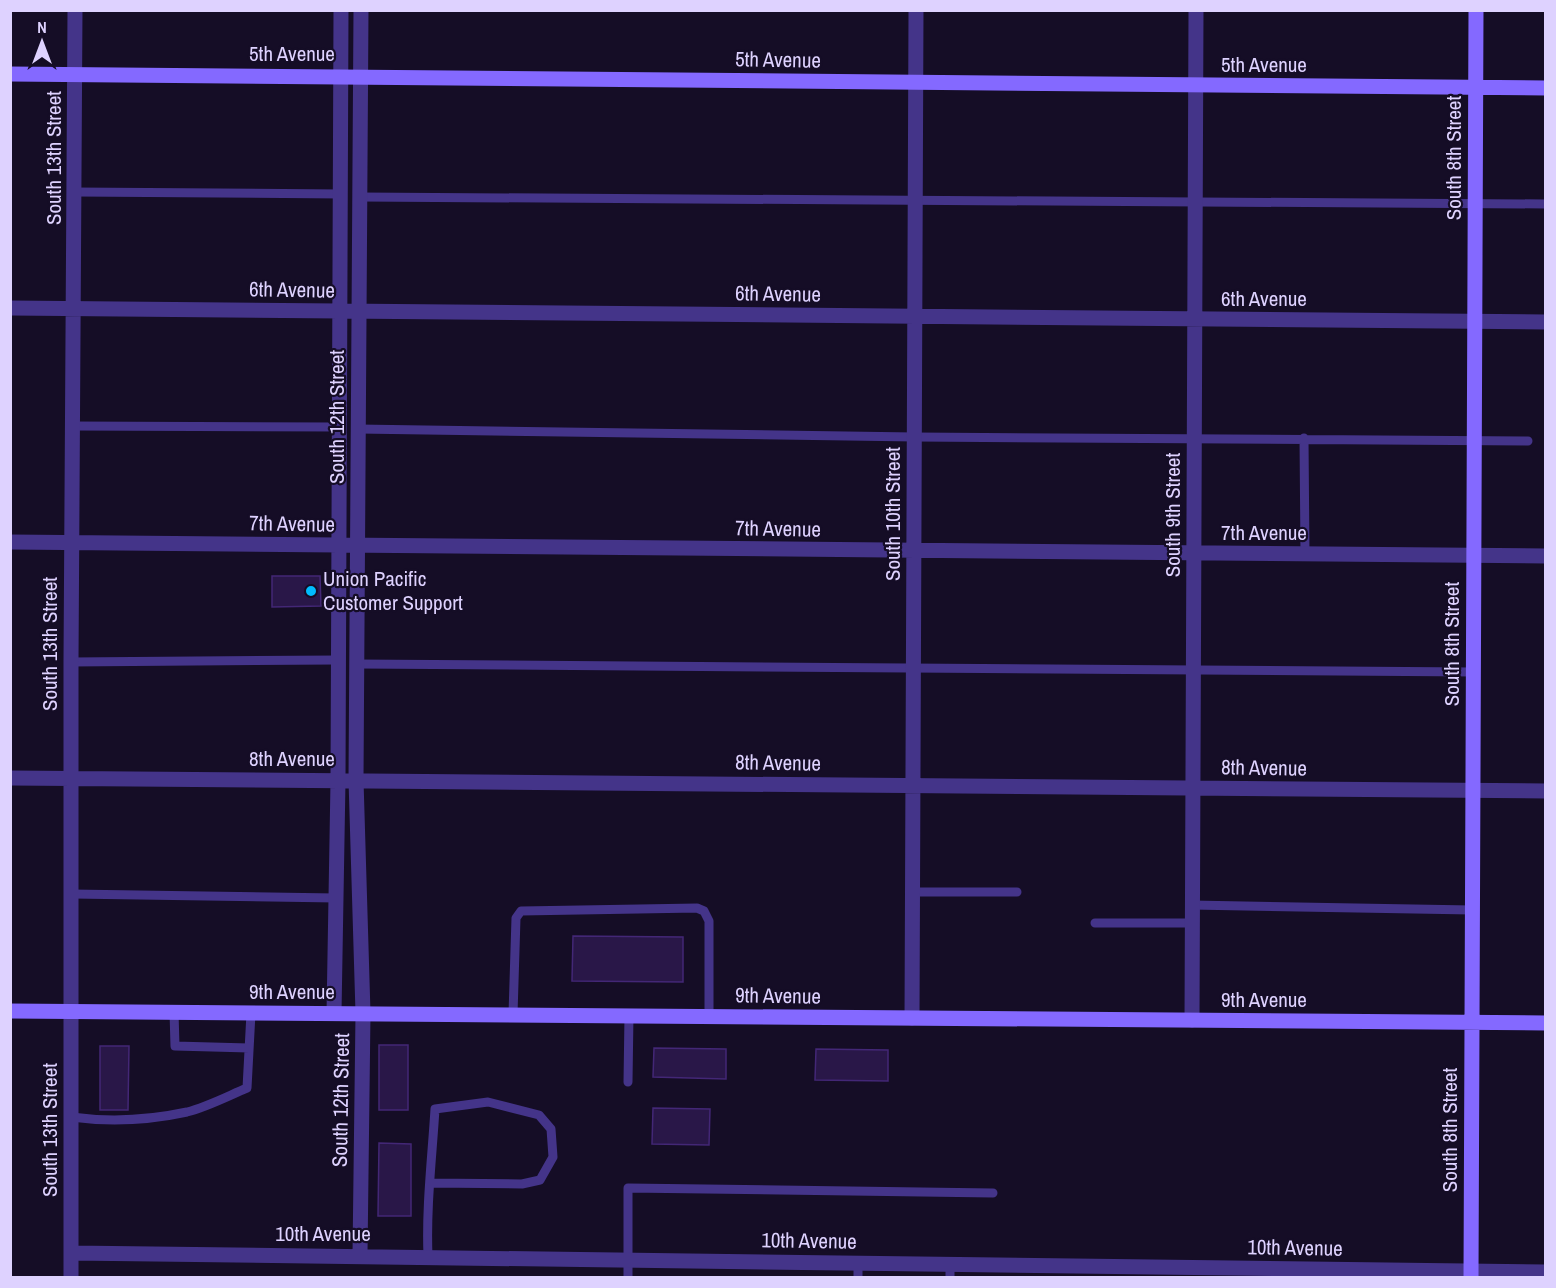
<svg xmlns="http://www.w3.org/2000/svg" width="1556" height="1288" viewBox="0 0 1556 1288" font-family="'Archivo Narrow',sans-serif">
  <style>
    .building { fill: #291748; stroke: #432776; stroke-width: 1.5 }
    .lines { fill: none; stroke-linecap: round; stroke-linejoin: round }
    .lane { stroke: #443489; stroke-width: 9 }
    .street { stroke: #443489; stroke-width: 15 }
    .secondary { stroke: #8469ff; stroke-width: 15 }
    .poi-dot { fill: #00bcfd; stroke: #150d26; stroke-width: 2 }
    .labels { text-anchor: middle; stroke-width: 4.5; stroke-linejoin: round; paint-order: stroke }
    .street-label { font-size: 21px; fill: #ded2ff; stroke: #150d26 }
    .poi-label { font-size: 21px; fill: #ded2ff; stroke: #150d26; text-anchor: start }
  </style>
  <rect width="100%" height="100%" fill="#150d26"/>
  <!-- building -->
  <path class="building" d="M272,576H320L321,606L272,607Z
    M573,936L683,937V982L572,981Z
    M379,1045H408V1110H379Z
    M100,1046H129L128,1110H100Z
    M654,1048L726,1049V1079L653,1077Z
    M816,1049L888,1050V1081L815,1080Z
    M653,1108L710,1109L709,1145L652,1144Z
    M379,1143L411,1144V1216H378Z"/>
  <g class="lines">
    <!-- lane -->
    <path class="lane" d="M75,192L342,194
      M360,197L1546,204
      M73,426L338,427
      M358,429L915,437L1528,441
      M1304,438L1305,554
      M71,662L337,660
      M357,664L1473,672
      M913,892H1017
      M72,894L336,898
      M1191,905L1472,910
      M1095,923H1191
      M174,1012L175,1046L249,1048
      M513,1014L516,918L521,911L697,908L704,911L709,921V1016
      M628,1082L629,1015
      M71,1117C108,1122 150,1120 187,1112C207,1107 228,1096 247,1088L251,1013
      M428,1256C426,1207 432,1158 435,1109L488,1102L539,1115L551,1129L553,1157L540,1180L522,1184L430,1183
      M628,1278V1188L993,1193
      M858,1278V1262
      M950,1278V1264"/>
    <!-- street -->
    <path class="street" d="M10,308L1546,322
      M10,542L1546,556
      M10,778L1546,791
      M334,1013L338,781L341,10
      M912,1018L916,10
      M1192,1020L1196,10
      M72,1253L1546,1272
      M360,1255L363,1013L356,780L361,10
      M71,1278V662L75,10"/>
    <!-- secondary -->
    <path class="secondary" d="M10,74L1546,88
      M10,1011L1546,1023
      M1471,1278L1476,10"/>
  </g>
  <!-- markers -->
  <circle class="poi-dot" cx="311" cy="591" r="6"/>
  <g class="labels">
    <!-- street labels -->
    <g class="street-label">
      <text x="292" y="61">5th Avenue</text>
      <text transform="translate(778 60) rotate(1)" y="7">5th Avenue</text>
      <text x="1264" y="72">5th Avenue</text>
      <text transform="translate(54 158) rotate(-90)" y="7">South 13th Street</text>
      <text transform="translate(1454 158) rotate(-90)" y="7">South 8th Street</text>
      <text transform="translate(292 290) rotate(1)" y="7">6th Avenue</text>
      <text transform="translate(778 294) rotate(1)" y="7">6th Avenue</text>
      <text x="1264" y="306">6th Avenue</text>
      <text transform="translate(337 417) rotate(-90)" y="7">South 12th Street</text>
      <text transform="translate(893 514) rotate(-90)" y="7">South 10th Street</text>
      <text transform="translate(1173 515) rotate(-90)" y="7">South 9th Street</text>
      <text transform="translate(292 524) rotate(1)" y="7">7th Avenue</text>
      <text transform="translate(778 529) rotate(1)" y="7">7th Avenue</text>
      <text x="1264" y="540">7th Avenue</text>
      <text transform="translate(50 644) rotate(-90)" y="7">South 13th Street</text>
      <text transform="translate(1452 644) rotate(-90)" y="7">South 8th Street</text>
      <text x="292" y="766">8th Avenue</text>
      <text transform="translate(778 763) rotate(1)" y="7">8th Avenue</text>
      <text transform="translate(1264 768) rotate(1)" y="7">8th Avenue</text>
      <text x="292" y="999">9th Avenue</text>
      <text transform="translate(778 996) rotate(1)" y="7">9th Avenue</text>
      <text x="1264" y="1007">9th Avenue</text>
      <text transform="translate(341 1100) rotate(-89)" y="7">South 12th Street</text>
      <text transform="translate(50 1130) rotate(-90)" y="7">South 13th Street</text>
      <text transform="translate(1450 1130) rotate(-90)" y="7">South 8th Street</text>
      <text x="323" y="1241">10th Avenue</text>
      <text transform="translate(809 1241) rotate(1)" y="7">10th Avenue</text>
      <text transform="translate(1295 1248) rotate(1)" y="7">10th Avenue</text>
    </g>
    <!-- poi labels -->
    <g class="poi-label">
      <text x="323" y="586">Union Pacific<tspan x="323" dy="24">Customer Support</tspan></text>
    </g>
  </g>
  <!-- border -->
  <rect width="1556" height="1288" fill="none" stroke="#ded2ff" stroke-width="24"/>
  <!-- north arrow -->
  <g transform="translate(42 42)" stroke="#150d26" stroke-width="4.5" paint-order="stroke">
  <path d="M0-4.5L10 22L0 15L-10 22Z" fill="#ded2ff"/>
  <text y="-9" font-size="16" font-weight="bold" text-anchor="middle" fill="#ded2ff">N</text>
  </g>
</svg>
